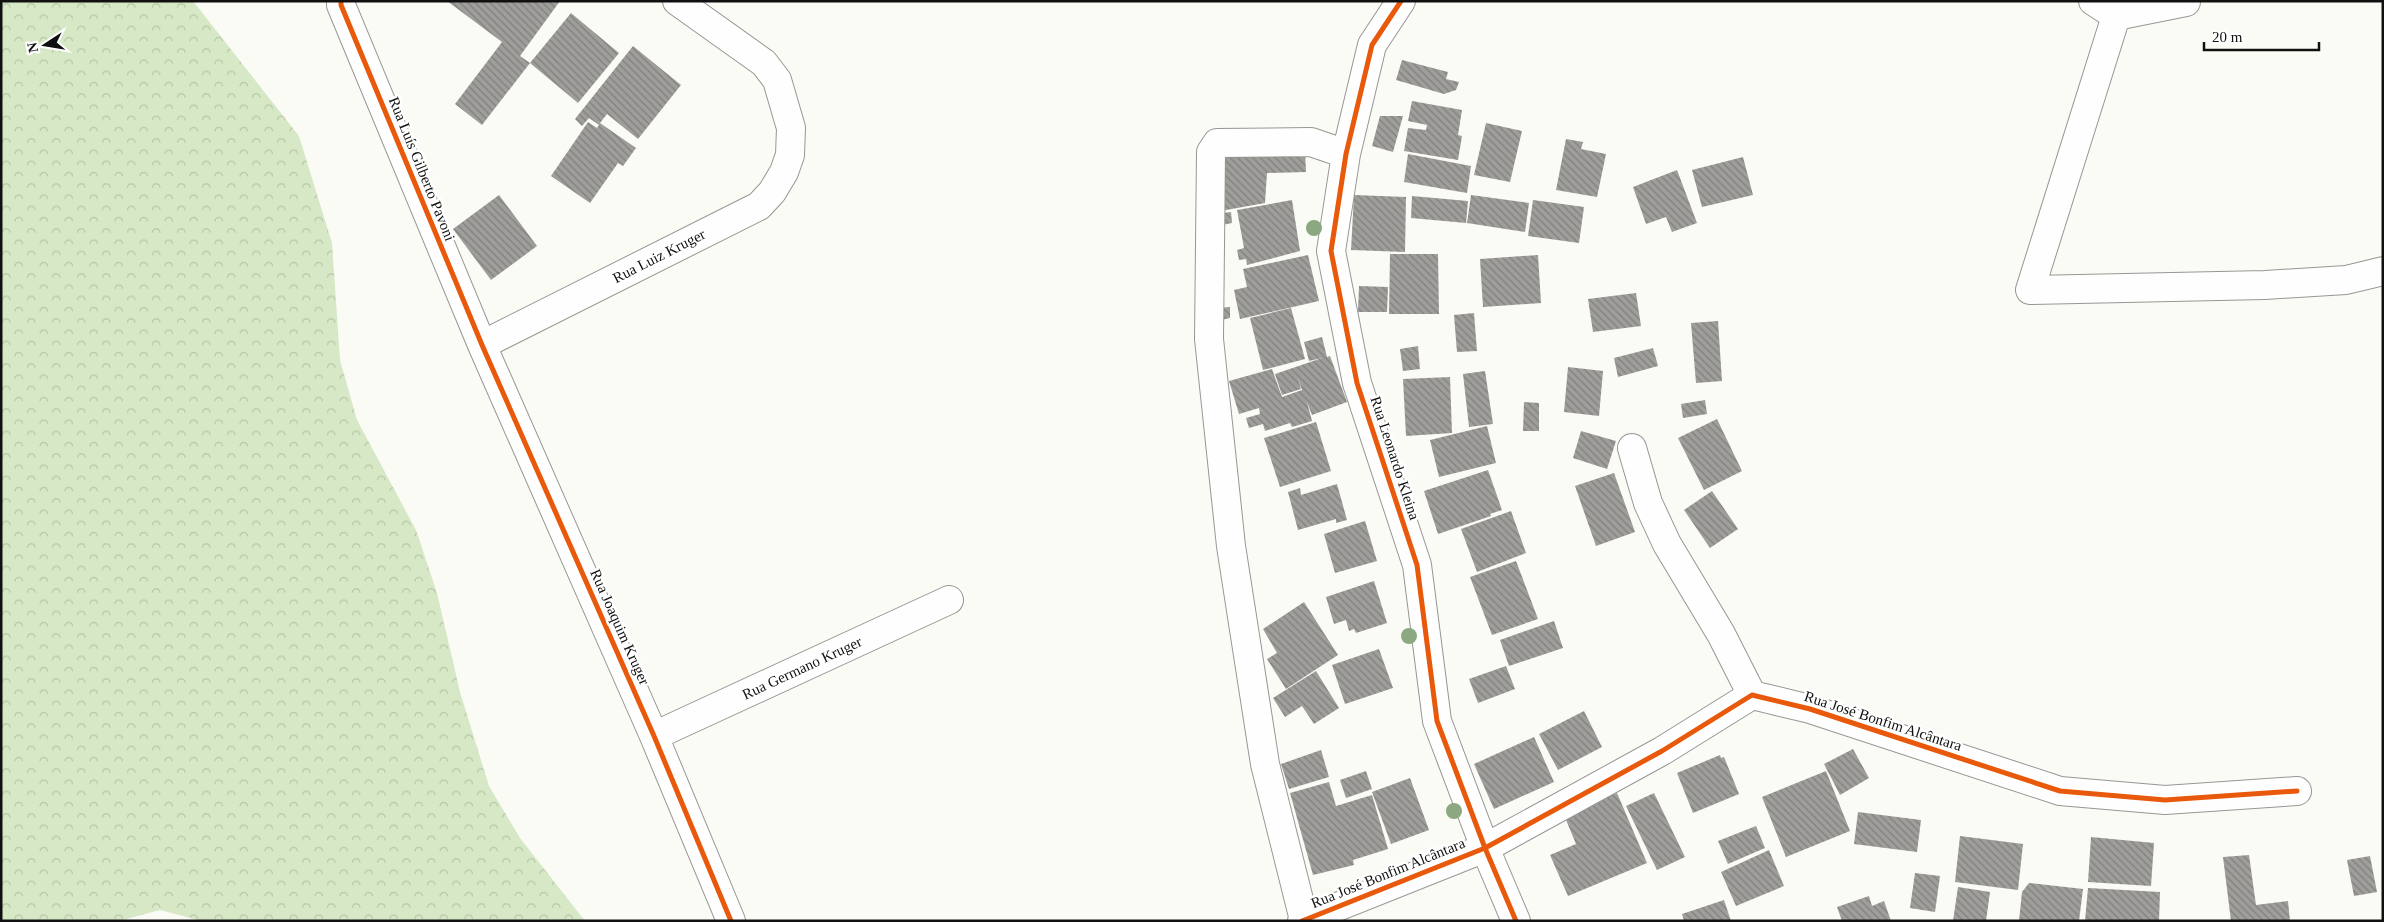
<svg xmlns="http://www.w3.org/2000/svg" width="2384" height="922" viewBox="0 0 2384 922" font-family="Georgia,serif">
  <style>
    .forest { fill: url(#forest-crowns) }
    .building { fill: url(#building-back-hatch) }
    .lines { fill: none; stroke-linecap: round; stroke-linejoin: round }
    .minor-casing { stroke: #969694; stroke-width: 30 }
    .minor { stroke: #fefefe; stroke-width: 28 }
    .cycleway-casing { stroke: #fff; stroke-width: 8 }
    .cycleway { stroke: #e8590c; stroke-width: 5 }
    .tree { fill: #8ba881 }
    .labels { text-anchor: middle; stroke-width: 5; stroke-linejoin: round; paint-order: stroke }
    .street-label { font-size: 15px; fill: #101010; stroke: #fff }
  </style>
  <defs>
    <pattern id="forest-crowns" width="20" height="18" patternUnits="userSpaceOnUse" patternTransform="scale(1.25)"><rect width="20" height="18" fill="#d6e8c5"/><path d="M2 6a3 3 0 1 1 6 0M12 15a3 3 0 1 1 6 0" fill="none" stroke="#b7c6a8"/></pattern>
    <pattern id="building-back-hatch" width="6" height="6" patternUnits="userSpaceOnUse" patternTransform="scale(1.25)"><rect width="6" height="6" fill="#9f9e9b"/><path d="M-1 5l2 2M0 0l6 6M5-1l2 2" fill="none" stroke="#807f7d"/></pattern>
  </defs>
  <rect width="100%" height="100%" fill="#fbfbf6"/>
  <!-- forest -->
  <path class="forest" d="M1,1H193L299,136L332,243L340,360L357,420L416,530L437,593L460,692L489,786L520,838L585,921H202L160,910L119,921H1Z"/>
  <!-- building -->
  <path class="building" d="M447,1H560L520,56L530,63L482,125L455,104L502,42Z
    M571,13L619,53L578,103L530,63Z
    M633,46L681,85L638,139L607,114L600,123L636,148L623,166L618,163L590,203L551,176L588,122L597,128L599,125L589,118L582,126L575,119Z
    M1402,60L1448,72L1446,79L1459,82L1456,90L1444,94L1396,80Z
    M1412,101L1462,110L1458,135L1462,136L1458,160L1404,151L1408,128L1426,130L1427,125L1408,121Z
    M1380,116H1403L1393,152L1372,146Z
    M1486,123L1522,131L1510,182L1474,175Z
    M1566,139L1583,142L1581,149L1606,154L1597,197L1556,190Z
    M1305,150L1306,172L1267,173L1265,203L1215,212L1222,152Z
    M1408,154L1471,166L1467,193L1404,182Z
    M1743,157L1753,195L1702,207L1692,170Z
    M1677,170L1697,223L1672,232L1666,217L1646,224L1633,187Z
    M499,195L537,246L491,280L453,229Z
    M1354,195L1406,197L1405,252L1351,250Z
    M1471,195L1529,203L1525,232L1467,223Z
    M1412,196L1468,201L1466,223L1411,218Z
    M1292,200L1300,251L1247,265L1246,259L1239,260L1237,250L1244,248L1237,210Z
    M1533,200L1584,207L1579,243L1528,236Z
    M1231,212L1232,223L1217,226L1215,214Z
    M1390,254H1438L1439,314H1389Z
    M1308,255L1319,301L1240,319L1234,290L1247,287L1243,269Z
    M1538,255L1541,303L1483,307L1480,259Z
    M1359,286L1388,287L1387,312H1358Z
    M1636,293L1641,326L1593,332L1588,299Z
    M1230,307V318L1217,321L1216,308Z
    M1291,308L1305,359L1263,370L1250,318Z
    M1474,313L1477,351L1457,352L1454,315Z
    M1718,321L1722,381L1696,383L1691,323Z
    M1322,337L1327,357L1330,356L1347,402L1312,415L1307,402L1312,421L1292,427L1290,423L1265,431L1263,424L1249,428L1246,418L1260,414L1259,408L1239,414L1229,381L1272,369L1282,397L1302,390L1298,378L1301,389L1282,395L1275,374L1322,358L1309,361L1304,342Z
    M1418,346L1420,369L1403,371L1400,349Z
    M1653,348L1658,366L1618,377L1614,358Z
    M1568,367L1603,371L1599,416L1564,412Z
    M1485,371L1493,424L1469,427L1463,374Z
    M1450,377L1452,433L1406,436L1403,379Z
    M1705,400L1707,414L1683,418L1681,404Z
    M1524,402L1539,403V431H1523Z
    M1717,419L1742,471L1704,490L1678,438Z
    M1316,422L1331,471L1280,487L1264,438Z
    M1487,426L1496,463L1439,477L1430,440Z
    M1581,431L1616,441L1607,469L1573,458Z
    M1488,470L1502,510L1490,514L1491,516L1438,534L1424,491Z
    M1614,473L1635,532L1596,546L1575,486Z
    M1337,484L1347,520L1336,523V519L1298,530L1288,492L1300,488L1301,495Z
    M1712,491L1738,529L1710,548L1684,510Z
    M1511,511L1526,553L1477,572L1461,529Z
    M1365,521L1377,561L1335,573L1324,534Z
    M1516,561L1538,619L1492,635L1470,577Z
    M1374,581L1387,623L1356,633L1354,629L1349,631L1346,620L1334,624L1326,597Z
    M1304,602L1338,655L1286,689L1267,659L1277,653L1263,629Z
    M1554,621L1563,648L1509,666L1500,640Z
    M1379,649L1393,688L1345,704L1332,665Z
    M1506,666L1515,689L1478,703L1469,679Z
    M1316,671L1339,708L1314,724L1302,706L1285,717L1273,698Z
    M1584,711L1602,747L1558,770L1539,734Z
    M1534,737L1554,782L1494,809L1474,764Z
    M1853,749L1869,778L1840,795L1824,764Z
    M1321,750L1329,777L1289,789L1281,764Z
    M1720,755L1721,758L1724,757L1739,794L1693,813L1677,773Z
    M1366,771L1372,789L1346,798L1340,780Z
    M1826,771L1850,831L1786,857L1762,797Z
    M1410,778L1429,830L1391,844L1372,792Z
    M1329,782L1336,806L1372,795L1388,849L1353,860L1354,865L1313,875L1290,793Z
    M1617,793L1647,863L1568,896L1550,855L1576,844L1564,815Z
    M1654,793L1685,857L1657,870L1626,806Z
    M1858,812L1921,820L1917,852L1854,844Z
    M1756,826L1765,848L1728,864L1718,841Z
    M1960,836L2023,844L2018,890L1955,882Z
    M2091,837L2154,843L2151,886L2088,882Z
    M1769,850L1784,886L1736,906L1721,872Z
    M2249,855L2256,905L2288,901L2290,921H2231L2223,857Z
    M2370,856L2377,892L2354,896L2347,860Z
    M1915,873L1940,876L1935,912L1910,908Z
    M2029,883L2083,889L2079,921H2019L2022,892Z
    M1958,887L1990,892L1986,921H1953Z
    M2088,888L2160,892L2159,921H2085Z
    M1869,896L1872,906L1884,901L1891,921H1842L1837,907Z
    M1724,900L1731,921H1684L1682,914Z"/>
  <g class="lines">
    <!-- minor casing -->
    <g class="minor-casing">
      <path id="minor" d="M341,1V5L482,345L654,736L731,921
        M1401,1L1372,45L1346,154L1331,251L1357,383L1417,565L1437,721L1485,848L1516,921
        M2093,1L2116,16L2186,2
        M2116,16L2030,290L2265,285L2346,280L2383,271
        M482,345L759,206L772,192L784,172L790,155L791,128L777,80L764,63L677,1
        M1632,448L1648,503L1667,544L1721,634L1752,695
        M654,736L949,600
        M1304,920L1265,764L1231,546L1209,339L1211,152L1217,143L1311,142L1346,154
        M1302,921L1485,848L1662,751L1752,695L1810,709L2060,791L2165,800L2297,791"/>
    </g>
    <!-- minor -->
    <use href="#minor" class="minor"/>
    <!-- cycleway casing -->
    <g class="cycleway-casing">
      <path id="cycleway" d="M341,1V5L482,345L654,736L731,921
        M1401,1L1372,45L1346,154L1331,251L1357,383L1417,565L1437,721L1485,848L1516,921
        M1302,921L1485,848L1662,751L1752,695L1810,709L2060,791L2165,800L2297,791"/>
    </g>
    <!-- cycleway -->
    <use href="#cycleway" class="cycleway"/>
  </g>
  <!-- trees -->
  <g class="tree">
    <circle cx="1314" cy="228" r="8"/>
    <circle cx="1409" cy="636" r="8"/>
    <circle cx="1454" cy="811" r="8"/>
  </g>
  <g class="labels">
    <!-- street labels -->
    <g class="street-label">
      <text transform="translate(422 169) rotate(68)" y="5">Rua Luís Gilberto Pavoni</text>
      <text transform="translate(659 256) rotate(-27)" y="5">Rua Luiz Kruger</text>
      <text transform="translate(1395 458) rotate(72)" y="5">Rua Leonardo Kleina</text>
      <text transform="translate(620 627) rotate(66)" y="5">Rua Joaquim Kruger</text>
      <text transform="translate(802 668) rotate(-25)" y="5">Rua Germano Kruger</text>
      <text transform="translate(1883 721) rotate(18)" y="5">Rua José Bonfim Alcântara</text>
      <text transform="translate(1388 873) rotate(-22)" y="5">Rua José Bonfim Alcântara</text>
    </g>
  </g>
  <!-- border -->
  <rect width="2384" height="922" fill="none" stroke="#101010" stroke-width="5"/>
  <!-- north arrow -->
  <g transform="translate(45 45) rotate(258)" stroke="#ffffff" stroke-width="4" paint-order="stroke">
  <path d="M0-4L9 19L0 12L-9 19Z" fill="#101010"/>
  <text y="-8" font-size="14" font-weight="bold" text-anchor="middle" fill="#101010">N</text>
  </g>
  <!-- scale -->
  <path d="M2204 42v8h115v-8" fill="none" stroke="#101010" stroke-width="2.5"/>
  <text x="2212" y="42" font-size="15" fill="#101010" stroke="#ffffff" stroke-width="4" paint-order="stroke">20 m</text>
</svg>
